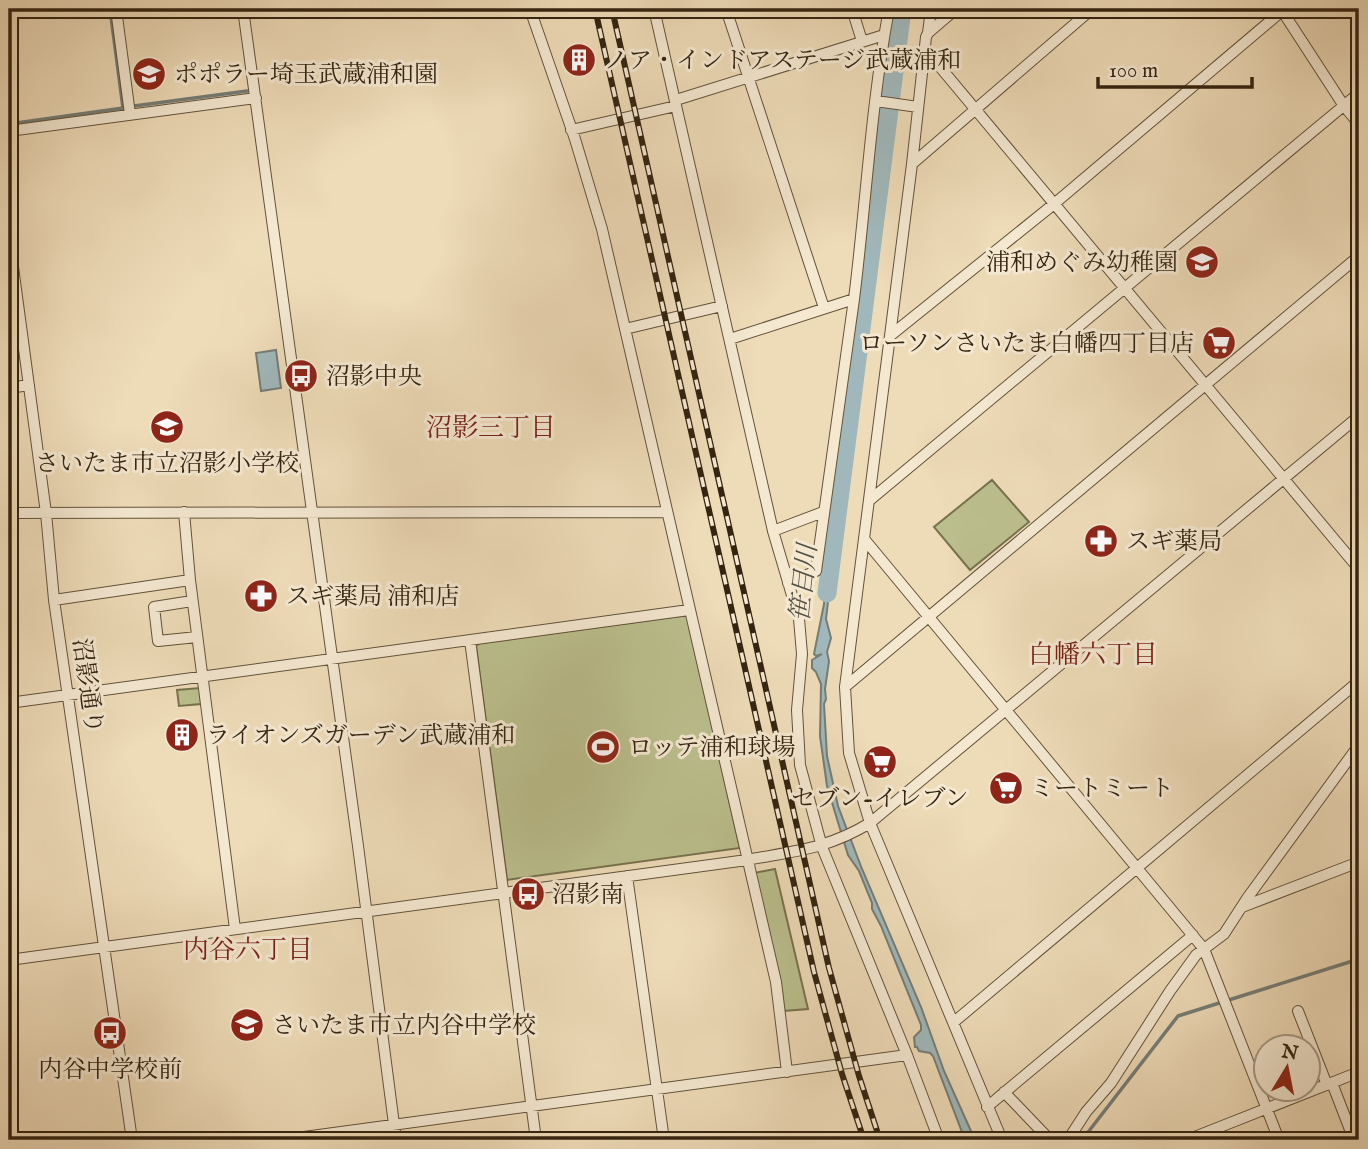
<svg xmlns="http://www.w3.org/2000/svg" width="1368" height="1149" viewBox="0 0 1368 1149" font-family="'IM FELL English','Noto Serif JP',serif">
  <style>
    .green { fill: #bbbf8d; stroke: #78724e; stroke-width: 2 }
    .water { fill: #a0b8bb; stroke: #757d77; stroke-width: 2 }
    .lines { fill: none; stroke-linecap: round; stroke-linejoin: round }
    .stream { stroke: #757d77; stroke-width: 3.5 }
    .river { stroke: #a0b8bb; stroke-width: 19 }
    .minor-casing { stroke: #62523a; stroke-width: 12 }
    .minor { stroke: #f4e8d1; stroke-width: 10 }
    .rail-casing { stroke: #342410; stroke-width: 6 }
    .rail { stroke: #f4e8d1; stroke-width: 3.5; stroke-dasharray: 10; stroke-linecap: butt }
    .labels { text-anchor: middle; stroke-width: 6; stroke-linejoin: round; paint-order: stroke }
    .poi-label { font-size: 24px; fill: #342410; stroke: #f4e8d1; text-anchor: start }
    .street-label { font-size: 24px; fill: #342410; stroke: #f4e8d1 }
    .neighbourhood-label { font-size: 26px; fill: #7a1f14; stroke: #f4e8d1 }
    .water-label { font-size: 26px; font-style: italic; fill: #545043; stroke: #f4e8d1 }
  </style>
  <rect width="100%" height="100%" fill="#eedbb8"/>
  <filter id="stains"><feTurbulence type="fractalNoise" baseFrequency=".00286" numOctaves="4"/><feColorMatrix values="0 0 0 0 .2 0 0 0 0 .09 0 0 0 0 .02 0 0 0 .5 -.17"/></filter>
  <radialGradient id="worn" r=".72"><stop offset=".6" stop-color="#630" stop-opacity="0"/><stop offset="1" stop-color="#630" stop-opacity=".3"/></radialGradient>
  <!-- green -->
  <path class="green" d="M992,480L1029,522L970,570L934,527Z
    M687,615L740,848L507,880L476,646L480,643Z
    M200,688L201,704L179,706L177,690Z
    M775,869L808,1009L784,1011L754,873Z"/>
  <!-- water -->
  <path class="water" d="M276,350L281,388L261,391L256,353Z
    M827,567L832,568L826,619L831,638L827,652L829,661L825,689L826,699L824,704L827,756L838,806L862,869L921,1007L944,1071L975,1140H965L933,1056L930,1053L919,1051L917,1047H915L914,1037L921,1030V1025L881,926L872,909V903L859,871L848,855L827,786L820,736L821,684L816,672L812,668V660L822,654L816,656L814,654L824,604Z"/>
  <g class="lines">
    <!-- stream -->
    <path class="stream" d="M134,106L247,91
      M9,124L123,108L110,9
      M1082,1140L1178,1016L1359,959"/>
    <!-- river -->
    <path class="river" d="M827,593L902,9"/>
    <!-- minor casing -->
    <g class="minor-casing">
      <path id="minor" d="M116,9L130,114
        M243,9L358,846L396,1140
        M530,9L575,139L602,229L776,982L787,1072
        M654,9L773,531L799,619L802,654L797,710L800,765L822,847L907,1055L939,1140
        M726,9L824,308
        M852,9L862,41
        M931,9L928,33L926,37L912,164L845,687L849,753L870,823L1002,1140
        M1281,9L1344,106L1359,124
        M928,33L956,9
        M925,49L1359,569
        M676,100L884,35
        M876,101L918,107
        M571,130L676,106
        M9,131L256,98
        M912,164L1092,9
        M9,237L46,513L54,600L132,1140
        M625,329L722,306
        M891,335L1054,204L1282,11
        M730,339L854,299C866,203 871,105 889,9
        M9,388L29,385
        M870,500L1359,93
        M184,512L190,580L235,929
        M9,513L667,512
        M773,531L823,512
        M865,540L1204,949L1279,1140
        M788,583L816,571L854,299
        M54,600L190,580
        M192,601L154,607L158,641L197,637
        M470,640L536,1140
        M845,687L1359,256
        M9,703L689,610
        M627,876L664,1140
        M1242,907L1359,862
        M9,960L747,860C795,851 827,849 870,823L1359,416
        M1298,1011L1327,1085
        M954,1022L1359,681
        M1332,1083L1354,1140
        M1004,1092L1050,1140
        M987,1107L1193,935
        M282,1140L907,1055
        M1068,1140L1086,1112L1111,1083L1170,991L1196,955L1224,934L1248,897L1359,745
        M1187,1140L1359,1072"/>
    </g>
    <!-- minor -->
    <use href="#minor" class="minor"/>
    <!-- rail casing -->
    <g class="rail-casing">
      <path id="rail" d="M595,9L814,972L842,1074L864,1140
        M612,9L829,968L859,1076L880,1140"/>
    </g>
    <!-- rail -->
    <use href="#rail" class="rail"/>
  </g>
  <!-- icons -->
  <defs>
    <g id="building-disc" transform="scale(1.75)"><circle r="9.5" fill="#8f2418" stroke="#f4e8d1"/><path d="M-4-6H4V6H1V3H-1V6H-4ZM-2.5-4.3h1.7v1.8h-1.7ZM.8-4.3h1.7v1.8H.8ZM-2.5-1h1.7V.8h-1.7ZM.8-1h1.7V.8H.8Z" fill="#fff"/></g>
    <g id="school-disc" transform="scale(1.75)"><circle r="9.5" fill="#8f2418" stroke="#f4e8d1"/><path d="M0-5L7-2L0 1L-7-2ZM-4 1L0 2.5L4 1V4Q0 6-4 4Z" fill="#fff"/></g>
    <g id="supermarket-disc" transform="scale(1.75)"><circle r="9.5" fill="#8f2418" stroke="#f4e8d1"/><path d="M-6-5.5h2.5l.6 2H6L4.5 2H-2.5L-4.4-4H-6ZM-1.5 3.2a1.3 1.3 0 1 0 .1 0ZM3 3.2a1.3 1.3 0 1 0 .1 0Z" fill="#fff"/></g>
    <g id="bus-disc" transform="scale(1.75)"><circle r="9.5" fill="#8f2418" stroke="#f4e8d1"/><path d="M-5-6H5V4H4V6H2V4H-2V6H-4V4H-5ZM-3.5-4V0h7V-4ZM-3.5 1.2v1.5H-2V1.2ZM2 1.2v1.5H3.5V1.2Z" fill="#fff"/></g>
    <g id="pharmacy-disc" transform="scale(1.75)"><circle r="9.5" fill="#8f2418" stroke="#f4e8d1"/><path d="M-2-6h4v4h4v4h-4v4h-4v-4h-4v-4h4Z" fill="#fff"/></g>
    <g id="stadium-disc" transform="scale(1.75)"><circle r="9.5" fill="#8f2418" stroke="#f4e8d1"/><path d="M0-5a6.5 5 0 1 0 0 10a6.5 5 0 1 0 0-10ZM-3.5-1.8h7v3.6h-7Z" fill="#fff"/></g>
  </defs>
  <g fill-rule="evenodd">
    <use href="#building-disc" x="579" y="60"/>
    <use href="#school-disc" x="149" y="74"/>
    <use href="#school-disc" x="1202" y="262"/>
    <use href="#supermarket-disc" x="1219" y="343"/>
    <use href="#bus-disc" x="301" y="376"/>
    <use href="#school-disc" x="167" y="427"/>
    <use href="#pharmacy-disc" x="1101" y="541"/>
    <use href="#pharmacy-disc" x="261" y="596"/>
    <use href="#building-disc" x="182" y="735"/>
    <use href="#stadium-disc" x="603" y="747"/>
    <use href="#supermarket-disc" x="880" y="762"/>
    <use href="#supermarket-disc" x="1006" y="788"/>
    <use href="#bus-disc" x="528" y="894"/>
    <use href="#school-disc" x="247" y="1025"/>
    <use href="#bus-disc" x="110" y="1033"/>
  </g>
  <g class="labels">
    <!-- poi labels -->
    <g class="poi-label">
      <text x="604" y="68">ノア・インドアステージ武蔵浦和</text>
      <text x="174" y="82">ポポラー埼玉武蔵浦和園</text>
      <text x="1178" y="270" text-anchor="end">浦和めぐみ幼稚園</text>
      <text x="1194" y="351" text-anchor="end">ローソンさいたま白幡四丁目店</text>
      <text x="326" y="384">沼影中央</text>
      <text x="167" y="471" text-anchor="middle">さいたま市立沼影小学校</text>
      <text x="1126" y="549">スギ薬局</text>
      <text x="286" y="604">スギ薬局 浦和店</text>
      <text x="206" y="743">ライオンズガーデン武蔵浦和</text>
      <text x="628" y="755">ロッテ浦和球場</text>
      <text x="1030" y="796">ミートミート</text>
      <text x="880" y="806" text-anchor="middle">セブン-イレブン</text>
      <text x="552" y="902">沼影南</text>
      <text x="272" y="1033">さいたま市立内谷中学校</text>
      <text x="110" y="1077" text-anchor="middle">内谷中学校前</text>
    </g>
    <!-- street labels -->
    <g class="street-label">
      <text transform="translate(88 686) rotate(82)" y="8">沼影通り</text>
    </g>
    <!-- neighbourhood labels -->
    <g class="neighbourhood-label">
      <text x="491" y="436">沼影三丁目</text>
      <text x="1093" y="663">白幡六丁目</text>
      <text x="248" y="958">内谷六丁目</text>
    </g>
    <!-- water labels -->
    <g class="water-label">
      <text transform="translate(803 583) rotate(-84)" y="9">笹目川</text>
    </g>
  </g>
  <!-- margin -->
  <rect width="1368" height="1149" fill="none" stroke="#eedbb8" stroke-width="35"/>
  <rect x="10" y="10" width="1347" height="1128" fill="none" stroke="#342410" stroke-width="3.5"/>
  <rect x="18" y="18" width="1333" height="1114" fill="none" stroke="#342410" stroke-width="2"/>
  <!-- north arrow -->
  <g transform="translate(1287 1068) rotate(10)"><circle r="33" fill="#f4e8d1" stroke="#a79a84" stroke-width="2"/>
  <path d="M0-5L12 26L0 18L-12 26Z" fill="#8f2418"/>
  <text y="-10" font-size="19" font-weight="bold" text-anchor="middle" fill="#342410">N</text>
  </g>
  <!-- scale -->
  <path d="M1098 77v10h154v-10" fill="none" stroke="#342410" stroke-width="3.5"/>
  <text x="1109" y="77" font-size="21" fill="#342410" stroke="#f4e8d1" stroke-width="5" paint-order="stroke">100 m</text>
  <rect width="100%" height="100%" filter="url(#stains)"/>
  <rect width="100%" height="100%" fill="url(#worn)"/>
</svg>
